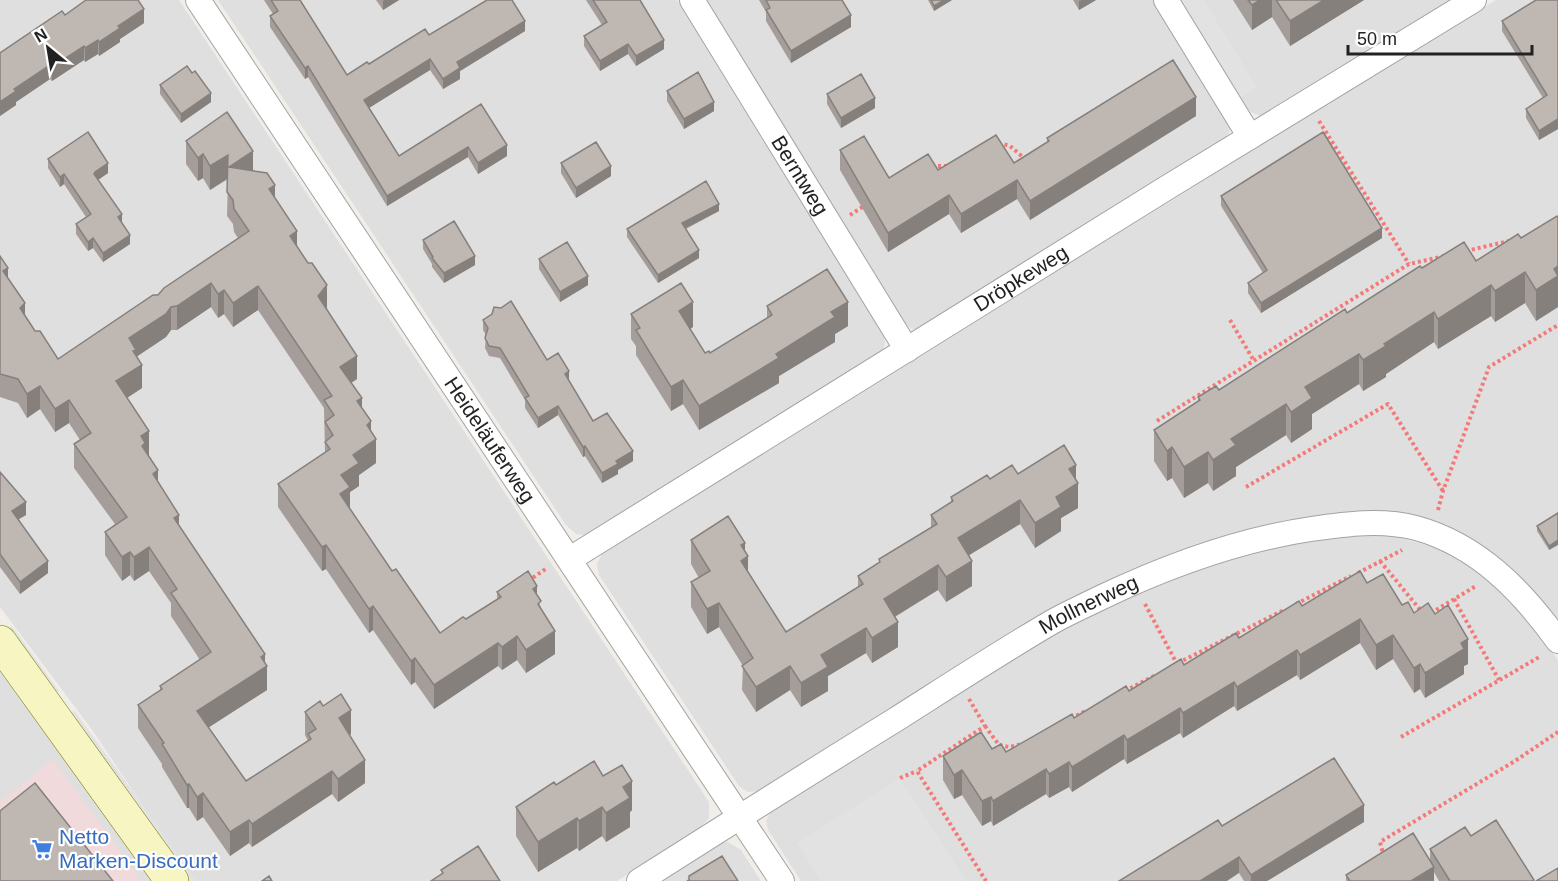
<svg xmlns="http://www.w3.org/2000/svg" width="1558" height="881" viewBox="0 0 1558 881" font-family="Helvetica,sans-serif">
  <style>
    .residential { fill: #e0dfdf }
    .commercial { fill: #f1dadb }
    .parking { fill: #e2e2e2 }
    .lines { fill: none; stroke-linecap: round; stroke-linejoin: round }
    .minor-casing { stroke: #a3a3a3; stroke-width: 26 }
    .secondary-casing { stroke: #75770a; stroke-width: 34 }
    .path { stroke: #f47a78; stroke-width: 4; stroke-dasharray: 3 3; stroke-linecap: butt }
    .minor { stroke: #fff; stroke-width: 24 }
    .secondary { stroke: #f7f5c1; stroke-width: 33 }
    .wall { fill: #a49d99 }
    .shaded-wall { fill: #86807d }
    .building { fill: #bfb7b2; stroke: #86807d; stroke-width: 1.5 }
    .labels { text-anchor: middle; stroke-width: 4.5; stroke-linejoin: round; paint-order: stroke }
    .street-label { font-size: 21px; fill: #222; stroke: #fff }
    .shop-label { font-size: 21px; fill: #366cbe; stroke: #fff; text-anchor: start }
  </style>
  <rect width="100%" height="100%" fill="#f1eee9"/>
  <!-- residential -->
  <path class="residential" d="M0,0H179L709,802V818L701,827L617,881H193L93,731L0,607Z
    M218,0H677L884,336L885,343L883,350L593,532L584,535L576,534L566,525Z
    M703,0H1153L1228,121L1230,129L1227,137L918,329H912L903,323Z
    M1203,0H1454L1268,115L1261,116L1251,112L1241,101L1242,96L1256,87Z
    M1496,0H1558V621L1529,586L1449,528L1195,546L1154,561L1104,582L1033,621L759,791L748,792L739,786L599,575L597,564L603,552Z
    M1367,533L1389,535L1431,546L1449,553L1479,571L1513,603L1539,633L1558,660V881H801L768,830L766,820L774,807L1060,631L1129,594L1207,563L1278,547Z
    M0,657L156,881H0Z
    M728,842L741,850L761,881H658L721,843Z"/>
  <!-- commercial -->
  <path class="commercial" d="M53,759L136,873L141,881H0V802Z"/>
  <!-- parking -->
  <path class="parking" d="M1179,0H1203L1256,87L1242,96L1241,101Z
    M12,626L59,691L52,693L6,630Z
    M74,710L132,790L196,881H185L70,717Z
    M900,778L966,881H821L797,843Z"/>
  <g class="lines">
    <!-- minor casing -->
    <g class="minor-casing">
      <g id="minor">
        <path id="s1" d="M198,0L782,881"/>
        <path id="s2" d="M692,0L907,350"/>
        <path d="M1166,0L1250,137"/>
        <path id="s3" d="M570,559L1168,187L1474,0"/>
        <path id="s4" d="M639,881C724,827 809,773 895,720C947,687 999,653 1052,622C1068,613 1084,606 1100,598C1167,566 1237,540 1311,529C1346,524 1381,519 1416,528C1478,545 1522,591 1558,641"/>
      </g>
    </g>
    <!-- secondary casing -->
    <g class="secondary-casing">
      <path id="secondary" d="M0,642L172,881"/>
    </g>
    <!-- path -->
    <path class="path" d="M1319,121L1409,264
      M999,146L1003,144L1010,146L1025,159
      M932,166H949
      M850,215L864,206
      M1466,251L1509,241
      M1230,320L1254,361
      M1157,421L1409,264L1445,256
      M1246,487L1388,404L1443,491
      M1438,510L1443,491L1489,367L1558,325
      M1380,561L1422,612
      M1358,573L1402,550
      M528,581L547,568
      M1454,599L1499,680
      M1145,604L1177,664
      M1296,604L1351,576
      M1431,613L1476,586
      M1178,663L1284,610
      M1125,691L1156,675
      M969,699L985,726L917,771L986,881
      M1071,718L1086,711
      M985,726L999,745L1009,747L1022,744
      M1401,737L1541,656
      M900,778L917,771
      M1384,857L1380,842L1515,761L1558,732"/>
    <!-- minor -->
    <use href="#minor" class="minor"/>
    <!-- secondary -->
    <use href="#secondary" class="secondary"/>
  </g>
  <!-- wall -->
  <path class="wall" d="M264,0H300L347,75L429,35L525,31L460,71V79L443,89L430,70L369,108L399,156L481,104L507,156L478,174L468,157L387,206L308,77L305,79L270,27V16L273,14Z
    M376,0H399L383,10Z
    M586,0H640L664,49L636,66L628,54L600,71L584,46V36L602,25Z
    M759,0H842L851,27L791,63L766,21V12Z
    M928,0H952L934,11Z
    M1073,0H1096L1079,10Z
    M1233,0H1364L1290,46L1272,17L1252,30Z
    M1558,0V129L1539,140L1526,118V109L1543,98L1502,31V21Z
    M65,15L144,23L120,39V42L99,56L98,54L85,62L84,60L52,81L50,79L16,102V105L0,116Z
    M192,73L211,102L181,123L160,94V85Z
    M667,91L714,111L684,129L667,101Z
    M827,94L875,108L841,128L827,104Z
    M1196,116L1030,220L1017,199L961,233L949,214L888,252L840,170V150L889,178L938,170L1014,163L1047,142V138Z
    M186,141L253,171L275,198L327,309L357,379L351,383L371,431L376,463L359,475V486L350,492V509L392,571L440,633L466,619L497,599V592L537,596L555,654L526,673L517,660L502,670L498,666L434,709L415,682L411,685L373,630L369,633L326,569L322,571L278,507V484L325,452L324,408L258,310L233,327L224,314L218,318L211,307L177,330H171L166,337L136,357L142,388L127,398L149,455H148L158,482L179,525L265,663L267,690L208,727L246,781L308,741L305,735V712L323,706L351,734L350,735L365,783L338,802L332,794L252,847L249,843L230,856L203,817L197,821L189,808H187L162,767V764L138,728V705L160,691V686L200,660L171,616V603L149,571L134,581L130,575L122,581L105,555V532L115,524L74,468V444L80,440L69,423L55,432L40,409L27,418L18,403L0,397V256L8,278L25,316L35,331L58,359L158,295L238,238L234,232L233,224L227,216L228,179L210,190L203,178L198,181L186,164Z
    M48,159L108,173L98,180L122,223L130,244L103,262L93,248L88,251L76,234V224L86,217L64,184L60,187L48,168Z
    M561,163L611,176L576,198L561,173Z
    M1221,196L1382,238L1261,313L1248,293V283L1263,273L1221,206Z
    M719,211L686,229L699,258L658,283L627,237V229Z
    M1558,218V307L1536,321L1525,303L1495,322L1491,316L1438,349L1434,342L1386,374V377L1363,391L1359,384L1312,414V429L1291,443L1286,435L1236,467V476L1213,491L1208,483L1184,498L1172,478L1167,481L1154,461V430L1198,401V397L1219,390L1422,268L1476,261L1521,238Z
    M423,240L475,265L444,283L432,267V264L423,249Z
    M539,259L588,285L560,302L539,269Z
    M767,306L848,326L835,334V342L779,376V383L699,430L683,404L671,411L636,355V346L631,339V314L693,327L690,329L705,353H710L767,318Z
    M483,320L547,360L569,381L593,421L633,461L618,470V474L602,483L585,456L583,457L558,415L538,428L525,408V400L500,358L489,356L485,348L486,335L483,330Z
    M0,472L26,515L19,519L48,573L20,594L0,567Z
    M1018,474L1076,480L1078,508L1061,518V531L1035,548L1020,524L969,555L972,586L946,602L938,590L895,617L898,647L872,663L866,653L828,676V691L801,707L790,690L756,712L742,690L743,666L719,627L707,634L691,607V582L699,578L691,564V540L745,551L748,571L786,632L858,587V576L879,563V559L931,527V515L951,503V497L990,479Z
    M1558,513L1549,550L1537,531V526Z
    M1367,583L1414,613L1435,614L1468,664L1464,666V674L1425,698L1420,689L1414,693L1393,659L1376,670L1360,643L1300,680L1297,675L1237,711L1234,706L1183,738L1180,733L1127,764L1124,759L1072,792L1069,787L1049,798L1046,794L993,826L991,821L982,826L962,795L954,799L943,780V756L992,749L1006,752L1302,606Z
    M603,776L632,810L630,812V827L606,842L602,836L579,851L577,848L538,872L516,836V807Z
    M1364,822L1267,881H1244L1239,873L1222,826Z
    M1471,836L1534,881H1439L1434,872V881H1346V875L1430,861V849Z"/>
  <!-- shaded-wall -->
  <path class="shaded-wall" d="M384,0H399L383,10V1Z
    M944,0H952L934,11V6Z
    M1082,0H1096L1079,10V1Z
    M1260,0H1272V17L1252,30V5Z
    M1324,0H1364L1290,46V21Z
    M144,9V23L120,39V42L99,56V42L118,26Z
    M851,15V27L791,63V51Z
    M525,21V31L460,71V79L443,89V79L457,62Z
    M98,40V54L85,62V48Z
    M664,40V49L636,66V56Z
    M628,44V54L600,71V61Z
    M84,46V60L52,81V67Z
    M430,59V70L364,111V100Z
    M50,65V79L16,102V105L0,116V102L14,89Z
    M308,66V77L305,79V68Z
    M211,93V102L181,123V114Z
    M1196,97V116L1030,220V201Z
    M875,98V108L841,128V118Z
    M714,102V111L684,129V119Z
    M1558,119V129L1539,140V131Z
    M507,145V156L478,174V163Z
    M468,147V157L387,206V196Z
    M253,151V174L229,167Z
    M203,154V178L198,181V158Z
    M228,155V178L210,190V166Z
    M108,163V173L95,182V172Z
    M611,166V176L576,198V188Z
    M64,174V184L60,187V177Z
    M1017,180V199L961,233V214Z
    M275,185V208L269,189Z
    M949,195V214L888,252V233Z
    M719,204V211L682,230V223Z
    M122,214V223L118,217Z
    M1382,228V238L1261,313V303Z
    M297,231V255L290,236Z
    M130,235V244L103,262V253Z
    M93,238V248L88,251V242Z
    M699,250V258L658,283V275Z
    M475,256V265L444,283V273Z
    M1558,266V307L1536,321V290L1554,269Z
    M8,268V291L3,271Z
    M1525,272V303L1495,322V291Z
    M588,276V285L560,302V292Z
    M211,283V307L177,330V306Z
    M327,285V309L318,296Z
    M1491,285V316L1438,349V319Z
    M258,286V310L233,327V303Z
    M224,290V314L218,318V294Z
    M693,302V327L679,336V311Z
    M848,302V326L835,334V342L779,376V383L699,430V406L776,354L831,312Z
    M25,303V327L20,308Z
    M171,307V330L166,337L136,357L142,365V388L116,405V381L129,338Z
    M1434,312V342L1386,374V377L1363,391V360L1384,344Z
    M1359,354V384L1312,414V429L1291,443V412L1305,387Z
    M357,356V379L340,390V367Z
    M569,371V381L565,374Z
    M683,380V404L671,411V387Z
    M40,386V409L27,418V394Z
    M362,398V422L357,401Z
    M69,400V423L55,432V409Z
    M1286,404V435L1236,467V476L1213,491V460L1231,439Z
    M558,406V415L538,428V418Z
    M371,421V443L376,439V463L359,475V486L350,492V511L340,518L341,475L353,455L367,425Z
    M149,431V455L145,457V466L141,436Z
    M585,446V456L583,457V447Z
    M1172,447V478L1167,481V451Z
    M633,451V461L618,470V474L602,483V473L616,461Z
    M1208,452V483L1184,498V467Z
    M1076,465V485L1078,483V508L1061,518V531L1035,548V523L1056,497L1069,469Z
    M158,470V493L153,474Z
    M1020,500V524L958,562V538Z
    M26,502V515L12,523V511Z
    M179,515V538L174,518Z
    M1558,540V545L1549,550V546Z
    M745,543V558L748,556V581L741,585V545Z
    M326,545V569L322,571V547Z
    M149,547V571L134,581V557Z
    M130,552V575L122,581V557Z
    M48,561V573L20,594V582Z
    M972,561V586L946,602V577Z
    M938,565V590L884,623V599Z
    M537,586V610L533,589Z
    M719,603V627L707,634V609Z
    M373,606V630L369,633V609Z
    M1360,619V643L1300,680V655Z
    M898,622V647L872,663V638Z
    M866,628V653L828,676V691L801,707V683L821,655Z
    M555,631V654L526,673V650Z
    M1393,635V659L1376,670V645Z
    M517,636V660L502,670V647Z
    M1468,639V664L1464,666V674L1425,698V673L1461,643Z
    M498,643V666L434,709V685Z
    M1297,650V675L1237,711V687Z
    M265,654V668L267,666V690L197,735V711Z
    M415,658V682L411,685V661Z
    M1420,664V689L1414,693V668Z
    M790,666V690L756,712V687Z
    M1234,682V706L1183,738V713Z
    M1180,708V733L1127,764V740Z
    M351,710V734L339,741V718Z
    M1124,735V759L1072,792V767Z
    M365,760V783L338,802V779Z
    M1069,762V787L1049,798V774Z
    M1046,769V794L993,826V801Z
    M962,770V795L954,799V775Z
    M332,771V794L252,847V824Z
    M632,781V810L630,812V827L606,842V813L623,787Z
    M189,784V808H187V785Z
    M203,793V817L197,821V797Z
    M991,797V821L982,826V801Z
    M1364,805V822L1267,881H1251V875Z
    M602,807V836L579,851V821Z
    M577,818V848L538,872V842Z
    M249,820V843L230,856V832Z
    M1239,857V873L1227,881H1200Z
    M1434,867V881H1411Z"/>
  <!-- building -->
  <path class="building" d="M86,0H138L144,9L118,26L120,28L99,42L98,40L85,48L84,46L52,67L50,65L14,89L16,91L0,102V53L62,11L65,15Z
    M271,0H300L347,75L367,62L369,64L425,29L429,35L487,0H512L525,21L457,62L460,68L443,79L430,59L364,100L399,156L481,104L507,145L478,163L468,147L387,196L308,66L305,68L270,16L278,11Z
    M593,0H640L664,40L636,56L628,44L600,61L584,36L607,22Z
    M766,0H842L851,15L791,51L766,10L770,8Z
    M931,0H944L934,6Z
    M1248,0H1260L1252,5Z
    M1276,0H1324L1290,21Z
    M1536,0H1558V119L1539,131L1526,109L1547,95L1502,21Z
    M1173,60L1196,97L1030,201L1017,180L961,214L949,195L888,233L840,150L864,136L889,178L928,154L938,170L996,135L1014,163L1049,141L1047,138Z
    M187,66L192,73L195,71L211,93L181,114L160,85Z
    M698,72L714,102L684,119L667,91Z
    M861,74L875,98L841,118L827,94Z
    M227,112L253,151L229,167L267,173L275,185L269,189L297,231L290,236L308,263H312L327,285L318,296L357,356L340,367L362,398L357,401L371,421L367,425L376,439L353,455L359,463L341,475L350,487L340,494L392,571L396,569L440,633L463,617L466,619L501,597L497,592L528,571L537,586L533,589L541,601L538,604L555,631L526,650L517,636L502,647L498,643L434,685L415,658L411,661L373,606L369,609L326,545L322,547L278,484L330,449L325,442L333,435L325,422L334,415L324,400L332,396L258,286L233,303L224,290L218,294L211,283L177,306L171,307L166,314L129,338L136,350L133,351L142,365L116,381L149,431L141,436L145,443L142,446L158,470L153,474L179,515L174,518L265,654L261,657L267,666L197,711L246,781L311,739L308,734L316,729L305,712L320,701L323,706L341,694L351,710L339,718L365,760L338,779L332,771L252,824L249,820L230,832L203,793L197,797L189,784L187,785L162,744L164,743L138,705L162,689L160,686L211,652L171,593L177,589L149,547L134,557L130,552L122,557L105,532L127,517L74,444L91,433L69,400L55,409L40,386L27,394L18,379L0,374V256L8,268L3,271L25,303L20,308L35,331H40L58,359L153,295H158L164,288L249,231L234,209L233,200L227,192L228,155L210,166L203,154L198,158L186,141Z
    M88,132L108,163L95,172L94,174L122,214L118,217L130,235L103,253L93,238L88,242L76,224L91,214L64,174L60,177L48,159Z
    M1323,132L1382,228L1261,303L1248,283L1267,270L1221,196Z
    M596,142L611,166L576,188L561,163Z
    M706,181L719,204L682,223L699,250L658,275L627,229Z
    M1557,216L1558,218V266L1554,269L1558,276L1536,290L1525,272L1495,291L1491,285L1438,319L1434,312L1384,344L1386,346L1363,360L1359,354L1305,387L1312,398L1291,412L1286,404L1231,439L1236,445L1213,460L1208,452L1184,467L1172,447L1167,451L1154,430L1200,400L1198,397L1216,386L1219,390L1345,309L1347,313L1420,266L1422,268L1464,242L1476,261L1518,234L1521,238Z
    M454,221L475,256L444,273L432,258L433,257L423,240Z
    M567,242L588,276L560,292L539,259Z
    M827,269L848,302L831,312L835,317L776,354L779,358L699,406L683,380L671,387L636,330L640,328L631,314L681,283L693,302L679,311L705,353L709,351L710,353L772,315L767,306Z
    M511,301L547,360L558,353L569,371L565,374L593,421L607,413L633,451L616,461L618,464L602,473L585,446L583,447L558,406L538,418L525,398L529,396L500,348L489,346L485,338L488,328L483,320L492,314L494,307L501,308Z
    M1064,445L1076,465L1069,469L1078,483L1056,497L1061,507L1035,523L1020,500L958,538L972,561L946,577L938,565L884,599L898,622L872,638L866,628L821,655L828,667L801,683L790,666L756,687L742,666L753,658L719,603L707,609L691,582L710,571L691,540L728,516L745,543L741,545L748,556L741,561L786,632L863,584L858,576L880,562L879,559L937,524L931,515L953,501L951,497L987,475L990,479L1012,465L1018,474Z
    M0,472L26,502L12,511L48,561L20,582L0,554Z
    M1558,513V540L1549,546L1537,526Z
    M1360,571L1367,583L1383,574L1402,605L1408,602L1414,613L1428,603L1435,614L1448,605L1468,639L1461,643L1464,649L1425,673L1420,664L1414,668L1393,635L1376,645L1360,619L1300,655L1297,650L1237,687L1234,682L1183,713L1180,708L1127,740L1124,735L1072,767L1069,762L1049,774L1046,769L993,801L991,797L982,801L962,770L954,775L943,756L981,732L992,749L1001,744L1006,752L1072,714L1074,718L1126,686L1129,691L1181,659L1184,665L1236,633L1239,638L1299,601L1302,606Z
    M1334,758L1364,805L1251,875L1239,857L1200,881H1119L1218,820L1222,826Z
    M594,761L603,776L622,765L632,781L623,787L630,798L606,813L602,807L579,821L577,818L538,842L516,807L554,782L556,785Z
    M35,783L113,881H0V811Z
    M1496,820L1534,880L1532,881H1450L1430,849L1465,827L1471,836Z
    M1413,833L1434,867L1411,881H1350L1346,875Z
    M478,846L500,881H431L443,873L441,870Z
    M722,856L738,881H687L689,880V876Z
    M1558,868V881H1536Z
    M269,876L272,881H262Z"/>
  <!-- icons -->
  <defs>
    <g id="supermarket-bare" transform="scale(1.62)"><path d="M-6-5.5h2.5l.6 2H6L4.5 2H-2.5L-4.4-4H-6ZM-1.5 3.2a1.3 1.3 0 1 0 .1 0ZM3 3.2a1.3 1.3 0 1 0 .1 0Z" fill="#3f7fe0" stroke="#fff" stroke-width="2.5" paint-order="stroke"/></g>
  </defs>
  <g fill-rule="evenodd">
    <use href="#supermarket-bare" x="42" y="849"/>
  </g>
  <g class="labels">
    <!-- street labels -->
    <g class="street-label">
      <text dy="7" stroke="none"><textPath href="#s2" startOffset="206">Berntweg</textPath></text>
      <text dy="7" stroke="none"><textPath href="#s3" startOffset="531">Dröpkeweg</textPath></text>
      <text dy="7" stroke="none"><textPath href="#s1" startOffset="528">Heideläuferweg</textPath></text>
      <text dy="7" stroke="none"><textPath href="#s4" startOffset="528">Mollnerweg</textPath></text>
    </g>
    <!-- shop labels -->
    <g class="shop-label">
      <text x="59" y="844">Netto<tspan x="59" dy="24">Marken-Discount</tspan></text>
    </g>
  </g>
  <!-- north arrow -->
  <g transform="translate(48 48) rotate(330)" stroke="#ffffff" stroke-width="4.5" paint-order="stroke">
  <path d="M0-4.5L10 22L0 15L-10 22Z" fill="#222222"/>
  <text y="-9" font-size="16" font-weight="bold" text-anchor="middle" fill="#222222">N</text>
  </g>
  <!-- scale -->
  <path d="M1348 45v9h184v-9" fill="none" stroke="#222222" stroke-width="3"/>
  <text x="1357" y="45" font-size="18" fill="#222222" stroke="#ffffff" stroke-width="4.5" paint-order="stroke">50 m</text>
</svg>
